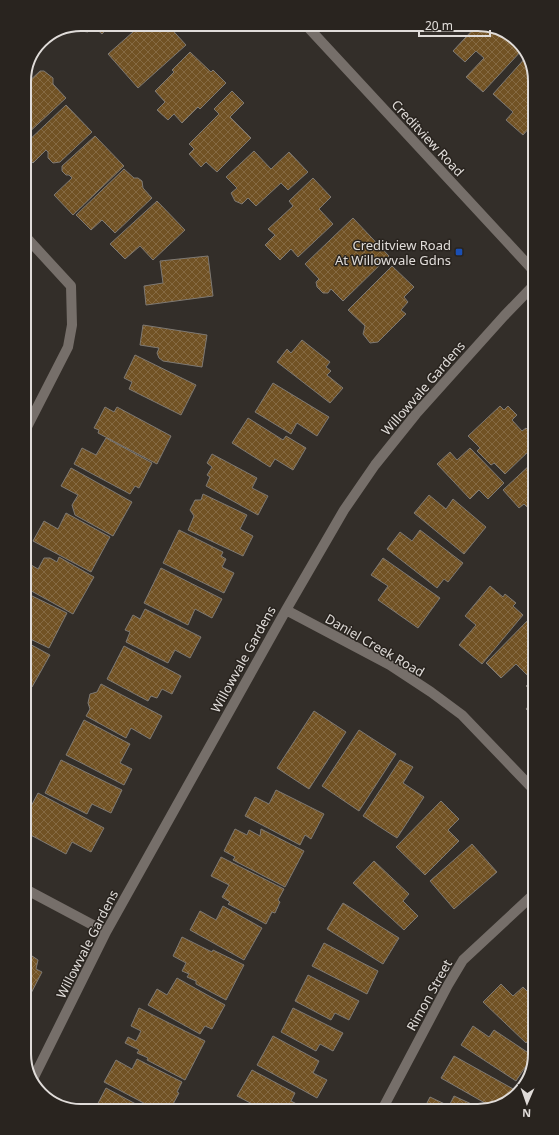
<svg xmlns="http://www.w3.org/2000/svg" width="559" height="1135" viewBox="0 0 559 1135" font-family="'Noto Sans',sans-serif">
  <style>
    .building { fill: url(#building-cross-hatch); stroke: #7e7973 }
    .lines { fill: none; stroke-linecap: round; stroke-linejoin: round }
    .minor { stroke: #766f6a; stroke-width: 10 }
    .secondary { stroke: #766f6a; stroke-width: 10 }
    .transit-dot { fill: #1a4fb4; stroke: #29241f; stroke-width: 1.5 }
    .labels { text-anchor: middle; stroke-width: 3; stroke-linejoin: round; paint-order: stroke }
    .street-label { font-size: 13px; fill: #e0dcd9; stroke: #29241f }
    .poi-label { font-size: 13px; fill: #e0dcd9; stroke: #29241f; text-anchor: end }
    .rim { fill: none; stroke: #e0dcd9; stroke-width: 2 }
  </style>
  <defs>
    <pattern id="building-cross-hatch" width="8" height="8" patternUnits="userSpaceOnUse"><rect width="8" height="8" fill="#715224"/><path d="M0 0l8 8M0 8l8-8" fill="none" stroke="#856a43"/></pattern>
  </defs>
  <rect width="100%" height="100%" fill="#332e29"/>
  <!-- building -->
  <path class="building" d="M81,24H111L102,34L93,26L88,32L81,31L76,26Z
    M142,24H167L186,45L138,88L108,54Z
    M478,24H482L512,36L523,49L483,92L466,77L484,58L476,51L465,62L453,51Z
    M190,52L211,72L213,70L226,83L200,109L198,107L182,123L174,114L168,120L157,110L165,102L155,91L174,72L172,70Z
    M527,56L531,60V126L523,135L506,120L513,112L493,94Z
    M40,71H44L53,78V84L66,98L24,137V86Z
    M232,91L244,103L230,117L251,138L217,172L206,162L201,167L189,154L194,149L189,144L219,114L214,109Z
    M66,105L92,132L60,162L53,163L48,158V152L46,150L33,163L24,155V145Z
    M95,136L124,166L73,215L54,195L72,178L69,175H66L62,171V166Z
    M254,151L271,169L289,152L308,172L288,190L281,183L256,206L248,198L242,204L235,201L231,193L237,188L226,177Z
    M124,169L134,178H138L142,181L143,188L152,198L115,233L102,220L91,230L76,215Z
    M313,178L331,197L319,209L333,224L298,257L291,249L280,260L265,245L275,235L268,229L293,206L289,201Z
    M157,201L185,230L153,260L140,246L125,259L110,244Z
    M353,218L389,256L343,301L331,289L328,293H323L317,287L316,282L319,279L305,264Z
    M208,256L213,296L146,305L144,286L163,283L160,261Z
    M392,266L414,287L404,297L408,302L401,310L406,314L378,342L370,343L363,334L365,326L348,310Z
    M143,325L207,335L202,367L163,361L159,358L157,353L159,348L140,345Z
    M302,340L330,362L326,367L331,371L327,375L343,388L330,403L277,362L287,349L291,353Z
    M135,355L196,385L181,415L129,389L132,382L124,378Z
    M273,383L329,417L317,436L297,423L291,434L255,412Z
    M500,406L504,410L508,406L517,415L512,420L522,431L526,428L532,434V448L505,474L494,463L491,465L477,451L480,448L468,436Z
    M105,407L114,412L117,407L171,436L157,464L98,433L99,430L94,428Z
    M248,418L283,440L286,436L306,448L293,470L275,459L270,467L232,443Z
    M106,438L152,463L139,488L135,486L130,494L74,464L82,448L96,455Z
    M470,448L504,483L488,499L479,490L470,499L437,464L450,452L457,460Z
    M212,454L257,478L252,488L268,496L258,515L206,486L210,477L207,475L212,467L207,463Z
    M532,463L533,513L524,504L519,508L503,490Z
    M71,468L132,502L113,536L75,515L72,505L78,495L61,486Z
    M203,494L247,515L240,529L253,536L243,556L188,530L194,516L190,510L195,500H201Z
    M429,495L446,509L453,499L486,527L464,554L414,513Z
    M66,513L110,537L91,572L33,541L44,521L58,529Z
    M179,530L223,552L221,556L226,559L222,567L234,573L224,593L163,563Z
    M420,530L463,563L448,582L444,579L437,588L387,549L400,532L412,541Z
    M59,557L94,577L73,614L26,588V562L38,569L44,558H50L57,562Z
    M383,558L440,598L418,628L378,600L388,586L371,575Z
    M161,568L222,599L212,618L195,609L188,625L144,603Z
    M490,586L503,597L505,594L516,603L513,606L523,615L482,664L459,645L476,625L465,616Z
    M26,593L67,613L49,648L26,637Z
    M145,609L201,637L190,658L175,650L168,663L126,642L130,632L125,630L133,615L140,619Z
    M530,618L533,621V672L529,677L516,664L501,678L486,663Z
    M26,642L50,655L32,687L27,684Z
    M124,646L181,676L172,694L162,689L157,698L151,696L148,701L107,679Z
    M533,679V693L526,686Z
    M101,684L162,716L150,739L131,728L126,738L86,716L90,709L88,703L90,694L97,692Z
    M533,701L534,717L526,709Z
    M314,711L346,732L309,789L277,768Z
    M84,720L130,744L120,763L132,769L124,785L66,755Z
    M359,730L396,754L359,811L322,786Z
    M61,760L122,790L111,813L92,804L87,814L45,793Z
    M400,760L413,767L403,783L424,797L397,838L363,816Z
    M276,790L324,814L311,839L305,835L300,845L245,816L255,797L269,804Z
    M38,793L104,828L91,852L72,842L66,854L27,833V814Z
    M441,801L459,819L448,830L459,841L425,875L396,847Z
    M235,829L247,835L249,830L260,836L261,829L304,851L285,887L233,860L235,857L224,851Z
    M472,844L497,872L454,909L430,881Z
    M221,857L284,889L278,900L280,902L275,913L272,912L266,924L228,904L230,902L222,897L229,885L211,876Z
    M374,861L409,894L403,901L418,916L404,930L353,883Z
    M343,903L399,938L383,964L327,929Z
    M223,906L262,928L244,960L190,930L200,911L216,920Z
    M182,937L212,952L213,950L244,965L226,1000L196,984V981L187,977L189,974L182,971L186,963L173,956Z
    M324,943L378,971L367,994L312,966Z
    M535,947V960L528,953Z
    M29,954L38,960L36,969L42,972L28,999V955Z
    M535,970V985L527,977Z
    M308,975L359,1001L349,1020L335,1013L331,1020L295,1001Z
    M177,978L225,1005L212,1029L205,1026L200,1034L148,1005L157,989L167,995Z
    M501,984L513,996L523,987L535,999V1036L534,1035L526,1043L483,1002Z
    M139,1008L205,1041L185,1080L147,1060L148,1058L137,1053L139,1050L125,1043L128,1037L136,1041L141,1031L131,1026Z
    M293,1008L343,1033L333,1051L320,1044L316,1051L281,1032Z
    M473,1026L489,1037L494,1030L533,1056L516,1081L461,1045Z
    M273,1036L319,1061L313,1073L327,1080L317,1098L257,1065Z
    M454,1056L515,1090L510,1098L500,1107H492L441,1078Z
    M137,1059L182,1082L177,1092L179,1093L172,1106L169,1104L166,1110H157L104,1082L116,1060L132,1069Z
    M252,1070L295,1093L291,1101L306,1109H262L237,1096Z
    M106,1088L147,1110L97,1111L95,1109Z
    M454,1096L478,1107H425L430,1097L449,1106Z"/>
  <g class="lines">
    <!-- minor -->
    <path class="minor" d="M25,236L71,286L72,325L68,347L26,429
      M286,610L390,665L431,692L462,715L534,790
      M27,890L106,932
      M32,1081L106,932L286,610L344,510L375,465L416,414L504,316L532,287
      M383,1108L448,985L463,960L534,894"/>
    <!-- secondary -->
    <path class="secondary" d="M305,24L532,269"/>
  </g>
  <!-- markers -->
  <rect class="transit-dot" x="455" y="248" width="8" height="8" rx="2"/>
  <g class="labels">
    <!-- street labels -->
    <g class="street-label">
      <text transform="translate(428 138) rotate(47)" y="5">Creditview Road</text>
      <text transform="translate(423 388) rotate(-49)" y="5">Willowvale Gardens</text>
      <text transform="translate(375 645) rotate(30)" y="5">Daniel Creek Road</text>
      <text transform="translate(243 659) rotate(-61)" y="5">Willowvale Gardens</text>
      <text transform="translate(87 944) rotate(-63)" y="5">Willowvale Gardens</text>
      <text transform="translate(429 995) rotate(-61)" y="5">Rimon Street</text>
    </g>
    <!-- poi labels -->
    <g class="poi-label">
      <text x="451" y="250">Creditview Road<tspan x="451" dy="15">At Willowvale Gdns</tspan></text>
    </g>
  </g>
  <!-- crop -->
  <path d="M0 0H559V1135H0ZM81 31H478A50 50 0 0 1 528 81V1054A50 50 0 0 1 478 1104H81A50 50 0 0 1 31 1054V81A50 50 0 0 1 81 31Z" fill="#29241f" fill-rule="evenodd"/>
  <path class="rim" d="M81 31H478A50 50 0 0 1 528 81V1054A50 50 0 0 1 478 1104H81A50 50 0 0 1 31 1054V81A50 50 0 0 1 81 31Z"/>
  <!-- north arrow -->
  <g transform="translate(527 1103) rotate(182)" stroke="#29241f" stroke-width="3" paint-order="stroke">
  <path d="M0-3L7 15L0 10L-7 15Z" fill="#e0dcd9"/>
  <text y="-6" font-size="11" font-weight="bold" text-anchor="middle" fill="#e0dcd9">N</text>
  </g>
  <!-- scale -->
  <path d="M419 30v6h71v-6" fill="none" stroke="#e0dcd9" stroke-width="2"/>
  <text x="425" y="30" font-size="12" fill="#e0dcd9" stroke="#29241f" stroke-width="3" paint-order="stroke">20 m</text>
</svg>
